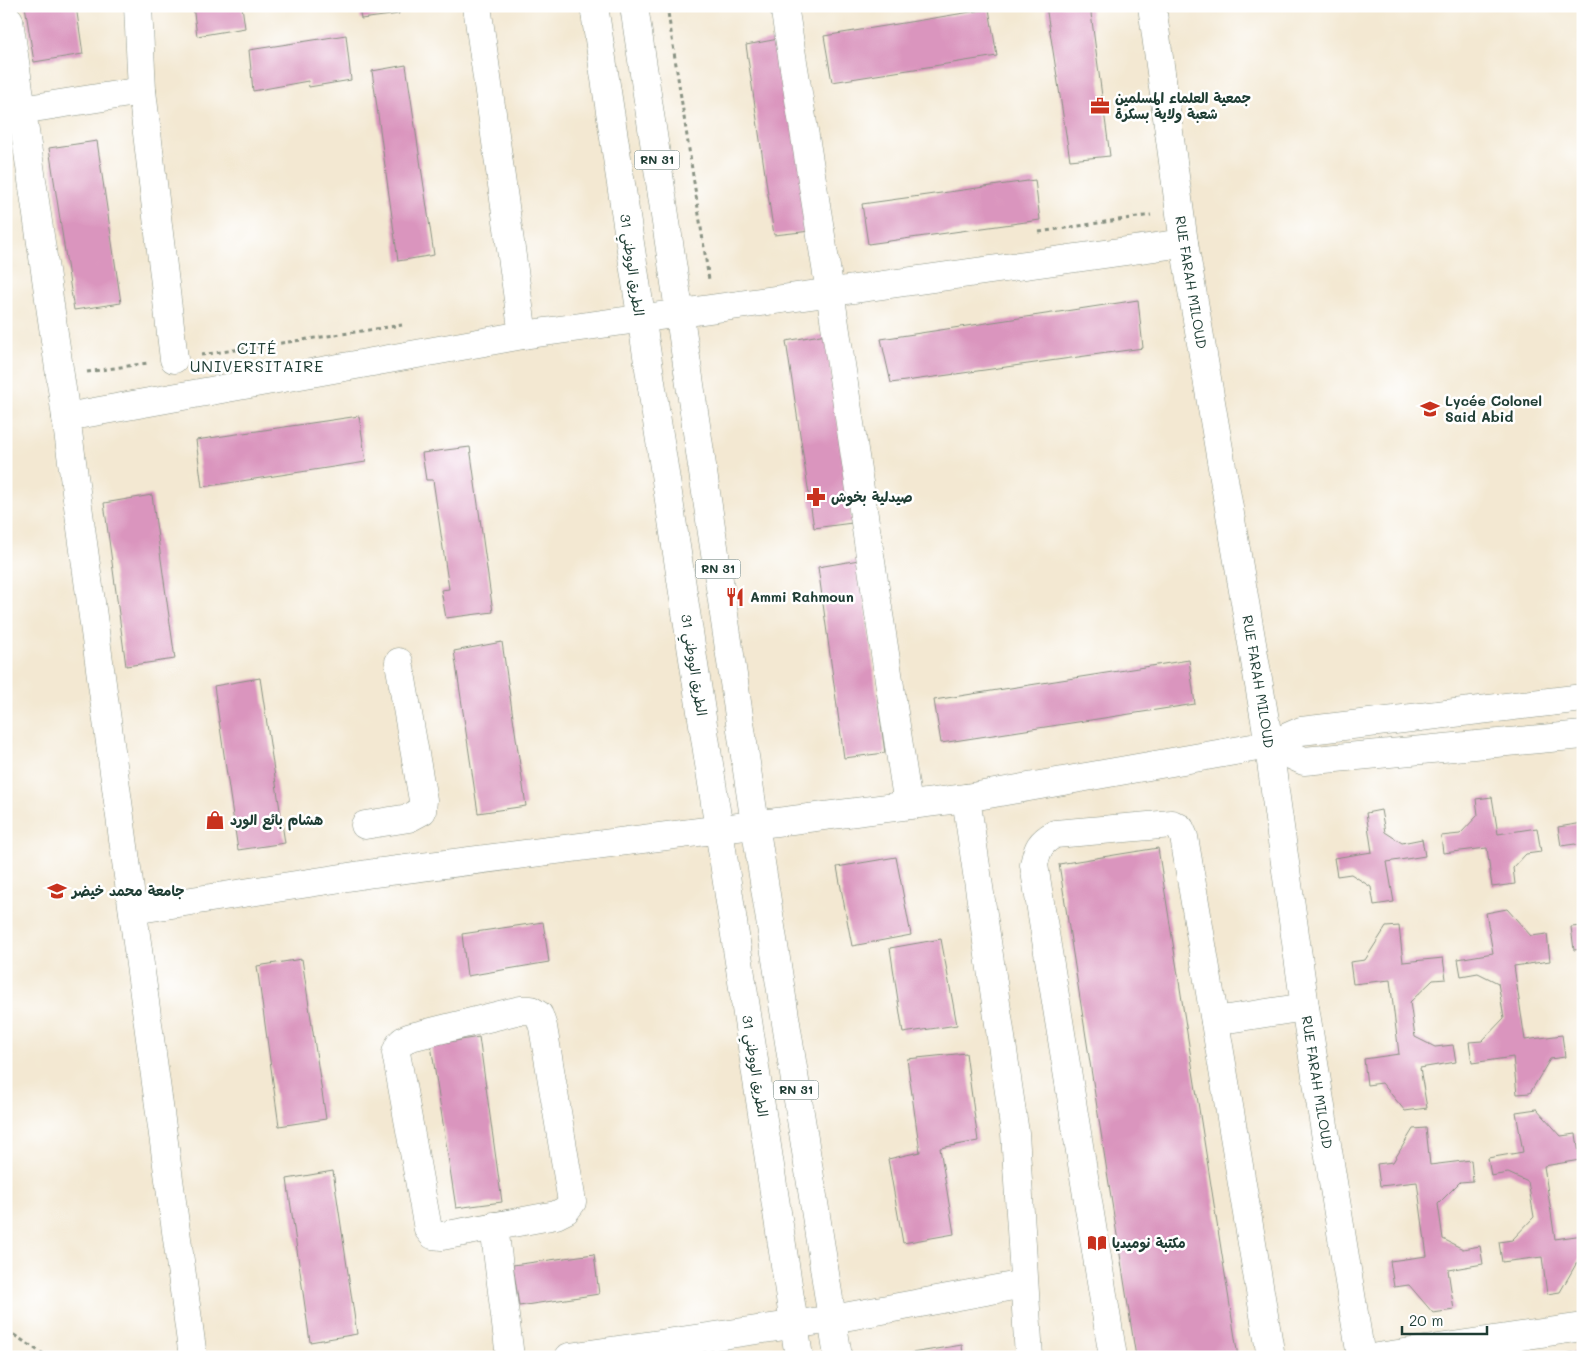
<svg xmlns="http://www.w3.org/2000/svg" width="1589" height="1363" viewBox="0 0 1589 1363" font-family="Mali,'Playpen Sans Arabic',sans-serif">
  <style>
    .building { fill: #da95be }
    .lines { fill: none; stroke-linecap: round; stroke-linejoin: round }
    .minor-casing { stroke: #899283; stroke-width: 29 }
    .major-casing { stroke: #899283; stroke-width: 29 }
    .path { stroke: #899283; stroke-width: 3; stroke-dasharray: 4 4; stroke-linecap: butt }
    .minor { stroke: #fff; stroke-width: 28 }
    .major { stroke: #fff; stroke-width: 28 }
    .labels { text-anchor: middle; stroke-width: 5; stroke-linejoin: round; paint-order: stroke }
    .shield { fill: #fff; stroke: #627771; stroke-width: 1 }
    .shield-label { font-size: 12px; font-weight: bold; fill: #1f3d34 }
    .poi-label { font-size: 14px; font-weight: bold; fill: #1f3d34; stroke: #fff; text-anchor: start }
    .street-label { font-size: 14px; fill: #1f3d34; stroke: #fff }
    .quarter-label { font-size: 16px; letter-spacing: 1px; fill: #1f3d34; stroke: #fff }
  </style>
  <rect width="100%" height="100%" fill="#fff"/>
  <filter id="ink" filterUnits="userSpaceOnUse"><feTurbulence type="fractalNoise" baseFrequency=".02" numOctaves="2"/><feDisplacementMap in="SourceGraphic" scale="10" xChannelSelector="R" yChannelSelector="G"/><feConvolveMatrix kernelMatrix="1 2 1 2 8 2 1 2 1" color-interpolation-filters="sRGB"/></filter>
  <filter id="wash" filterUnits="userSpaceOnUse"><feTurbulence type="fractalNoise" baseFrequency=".0096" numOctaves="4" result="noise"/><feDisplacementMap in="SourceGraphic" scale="20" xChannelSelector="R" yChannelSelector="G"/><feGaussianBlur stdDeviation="1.12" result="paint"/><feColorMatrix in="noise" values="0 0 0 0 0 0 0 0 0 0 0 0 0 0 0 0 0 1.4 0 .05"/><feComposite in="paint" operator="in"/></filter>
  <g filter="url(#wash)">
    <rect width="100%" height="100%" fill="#f3e8d2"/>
    <g id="blocks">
      <!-- building -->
      <path class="building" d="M25,6H76L83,54L34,62Z
        M193,6H242L245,28L197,36Z
        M359,6H398L399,14L361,19Z
        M1046,6H1090L1110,156L1070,160Z
        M989,9L997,56L832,82L824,36Z
        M346,35L351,80L309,87L308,81L253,91L249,50Z
        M784,38L811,231L774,235L746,45Z
        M406,65L434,255L398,261L372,71Z
        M97,141L121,303L74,310L49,148Z
        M1035,180L1040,220L868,244L862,204Z
        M1138,300L1143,348L891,383L881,339Z
        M826,334L852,523L814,528L786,341Z
        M359,416L366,462L202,487L196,440Z
        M470,447L493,612L446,618L441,590L449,589L433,480H426L422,453Z
        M152,495L175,659L126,666L104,503Z
        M859,560L885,753L844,758L818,567Z
        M502,642L526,806L478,813L454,651Z
        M1189,660L1195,704L941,743L934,700Z
        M260,678L285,843L238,850L214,686Z
        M1492,797L1498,834L1537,828L1541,852L1526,854L1513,868L1515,884L1492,887L1487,848L1443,853L1441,836L1460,834L1478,815L1476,799Z
        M1381,810L1385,832L1402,843L1422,839L1425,856L1387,862L1394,902L1374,905L1371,887L1351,874L1337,876L1334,858L1372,852L1366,813Z
        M1583,823V849L1575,844L1561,846L1558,827Z
        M1158,848L1238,1357H1136L1059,864Z
        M896,857L911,935L852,946L837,867Z
        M1507,909L1531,936L1547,934L1550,961L1514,966L1525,1040L1562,1035L1565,1057L1550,1059L1530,1093L1517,1094L1513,1057L1472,1063L1469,1042L1482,1041L1504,1018L1498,983L1478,973L1461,976L1458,959L1493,953L1486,913Z
        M543,922L549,962L467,976L462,934Z
        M1399,926L1403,962L1443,958L1446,979L1433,980L1410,1002L1415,1037L1435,1047L1453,1045L1456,1062L1420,1068L1427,1108L1405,1111L1382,1083L1367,1085L1364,1059L1399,1054L1390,980L1353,984L1350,962L1365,960L1386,927Z
        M1583,926V949L1574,950L1571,927Z
        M941,939L957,1025L903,1033L890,948Z
        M302,959L326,1119L279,1126L257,966Z
        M479,1037L502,1202L456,1208L431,1045Z
        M966,1053L978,1141L940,1148L954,1234L903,1243L888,1159L920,1152L907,1059Z
        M1537,1109L1561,1136L1576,1134L1580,1160L1544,1166L1555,1239L1583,1235V1259H1579L1560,1292L1547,1294L1542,1257L1502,1262L1499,1242L1512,1240L1534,1217L1528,1182L1508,1173L1491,1176L1488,1158L1523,1152L1516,1112Z
        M1426,1128L1430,1165L1471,1160L1473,1181L1460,1182L1438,1204L1443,1239L1463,1249L1480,1246L1483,1264L1448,1270L1454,1310L1433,1313L1409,1285L1394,1287L1390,1261L1427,1256L1417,1182L1380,1186L1377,1164L1393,1162L1413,1129Z
        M333,1171L357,1334L310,1342L287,1179Z
        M594,1254L599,1294L519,1306L513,1265Z
        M962,1345L963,1357H912V1353Z
        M1583,1351V1357H1549V1356Z"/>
    </g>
  </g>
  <g filter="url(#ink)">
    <use href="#blocks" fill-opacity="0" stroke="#899283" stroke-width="1"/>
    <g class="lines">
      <!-- minor casing -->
      <g class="minor-casing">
        <g id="minor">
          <path d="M138,6L142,91L174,359"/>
          <path d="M477,6L523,335"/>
          <path d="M784,6L830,292L908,805"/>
          <path id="s1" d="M1152,6L1184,243L1266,726L1305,1007L1361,1357"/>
          <path d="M6,20H9L66,417L193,1357"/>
          <path d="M21,110L142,91"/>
          <path d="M66,417L523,335L1184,243"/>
          <path d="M1269,745L1304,761L1583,735"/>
          <path d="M966,798L1015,1133L1029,1357"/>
          <path d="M365,825L409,818L422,811L423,800L399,662"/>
          <path d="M133,910L374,873L966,798L1269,745L1301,731L1583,698"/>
          <path d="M520,1010H531L539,1015L543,1027L572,1202L566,1210L556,1215L442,1236L433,1235L428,1229L396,1053C399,1043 402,1040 411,1037Z"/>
          <path d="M1215,1021L1305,1007"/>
          <path d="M494,1226L510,1357"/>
          <path d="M569,1357L833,1319L1024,1284"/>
          <path d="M1113,1357L1034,865C1037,849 1040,842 1055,834L1172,824L1180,828L1184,837L1271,1357"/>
          <path d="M1377,1357L1583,1327"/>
        </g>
      </g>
      <!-- major casing -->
      <g class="major-casing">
        <path id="major" d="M594,6L799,1357
          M634,6L755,824L838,1357"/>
      </g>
      <!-- path -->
      <path class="path" d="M667,6L709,280
        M1039,232L1151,215
        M201,355L402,325
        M87,372L148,363
        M6,1336L14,1335L48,1357"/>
      <!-- minor -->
      <use href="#minor" class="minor"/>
      <!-- major -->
      <use href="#major" class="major"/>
    </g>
  </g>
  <!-- icons -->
  <defs>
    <g id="office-bare" transform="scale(1.5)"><path d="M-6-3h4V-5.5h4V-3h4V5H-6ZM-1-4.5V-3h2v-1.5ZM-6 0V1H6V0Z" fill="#c8321e" stroke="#fff" stroke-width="2.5" paint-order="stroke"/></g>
    <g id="school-bare" transform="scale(1.5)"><path d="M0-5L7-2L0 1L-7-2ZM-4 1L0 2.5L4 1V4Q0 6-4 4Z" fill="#c8321e" stroke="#fff" stroke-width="2.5" paint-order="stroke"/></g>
    <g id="pharmacy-bare" transform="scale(1.5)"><path d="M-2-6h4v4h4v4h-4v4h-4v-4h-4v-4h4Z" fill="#c8321e" stroke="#fff" stroke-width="2.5" paint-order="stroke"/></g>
    <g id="restaurant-bare" transform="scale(1.5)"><path d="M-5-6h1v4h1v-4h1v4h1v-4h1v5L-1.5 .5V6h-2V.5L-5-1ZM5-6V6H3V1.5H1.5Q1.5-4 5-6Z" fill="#c8321e" stroke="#fff" stroke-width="2.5" paint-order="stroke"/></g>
    <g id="shop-bare" transform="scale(1.5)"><path d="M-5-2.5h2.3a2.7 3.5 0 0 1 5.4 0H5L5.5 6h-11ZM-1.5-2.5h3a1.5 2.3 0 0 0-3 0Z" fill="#c8321e" stroke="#fff" stroke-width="2.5" paint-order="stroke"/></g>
    <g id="university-bare" transform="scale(1.5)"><path d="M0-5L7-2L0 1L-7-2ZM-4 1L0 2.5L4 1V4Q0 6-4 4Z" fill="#c8321e" stroke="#fff" stroke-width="2.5" paint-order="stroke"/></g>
    <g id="library-bare" transform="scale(1.5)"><path d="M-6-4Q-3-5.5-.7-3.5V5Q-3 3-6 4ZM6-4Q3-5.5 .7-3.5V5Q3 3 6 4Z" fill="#c8321e" stroke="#fff" stroke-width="2.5" paint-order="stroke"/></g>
  </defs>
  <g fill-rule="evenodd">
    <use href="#office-bare" x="1100" y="106"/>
    <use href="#school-bare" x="1430" y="409"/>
    <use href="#pharmacy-bare" x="816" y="497"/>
    <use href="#restaurant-bare" x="735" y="597"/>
    <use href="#shop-bare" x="215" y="820"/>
    <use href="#university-bare" x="57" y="891"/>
    <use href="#library-bare" x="1097" y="1243"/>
  </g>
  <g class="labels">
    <!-- shield labels -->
    <g class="shield">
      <rect x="634.5" y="150.5" width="45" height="19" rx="4"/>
      <rect x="695.5" y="559.5" width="45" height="19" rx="4"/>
      <rect x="773.5" y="1080.5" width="45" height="19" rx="4"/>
    </g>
    <g class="shield-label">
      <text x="657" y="164">RN 31</text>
      <text x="718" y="573">RN 31</text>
      <text x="796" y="1094">RN 31</text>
    </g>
    <!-- poi labels -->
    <g class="poi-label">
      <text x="1115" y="103">جمعية العلماء المسلمين<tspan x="1115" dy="16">شعبة ولاية بسكرة</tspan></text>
      <text x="1445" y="406">Lycée Colonel<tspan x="1445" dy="16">Said Abid</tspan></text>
      <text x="831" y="502">صيدلية بخوش</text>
      <text x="750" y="602">Ammi Rahmoun</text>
      <text x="230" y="825">هشام بائع الورد</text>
      <text x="72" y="896">جامعة محمد خيضر</text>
      <text x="1112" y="1248">مكتبة نوميديا</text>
    </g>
    <!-- street labels -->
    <g class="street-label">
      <text transform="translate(632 265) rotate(82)" y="5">الطريق الووطني 31</text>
      <text dy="5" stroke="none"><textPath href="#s1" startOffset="279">RUE FARAH MILOUD</textPath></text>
      <text transform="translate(694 665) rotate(81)" y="5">الطريق الووطني 31</text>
      <text dy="5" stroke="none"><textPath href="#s1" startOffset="684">RUE FARAH MILOUD</textPath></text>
      <text transform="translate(755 1066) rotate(81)" y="5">الطريق الووطني 31</text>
      <text dy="5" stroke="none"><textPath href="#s1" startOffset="1089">RUE FARAH MILOUD</textPath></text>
    </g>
    <!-- quarter labels -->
    <g class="quarter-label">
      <text x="257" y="354">CITÉ<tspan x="257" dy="18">UNIVERSITAIRE</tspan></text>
    </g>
  </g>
  <!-- margin -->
  <rect width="1589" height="1363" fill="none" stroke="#fff" stroke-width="25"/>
  <!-- scale -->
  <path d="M1402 1326v8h85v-8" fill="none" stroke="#1f3d34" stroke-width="2.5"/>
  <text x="1409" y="1326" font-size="15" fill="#1f3d34" stroke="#ffffff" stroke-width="4" paint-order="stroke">20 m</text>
</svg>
